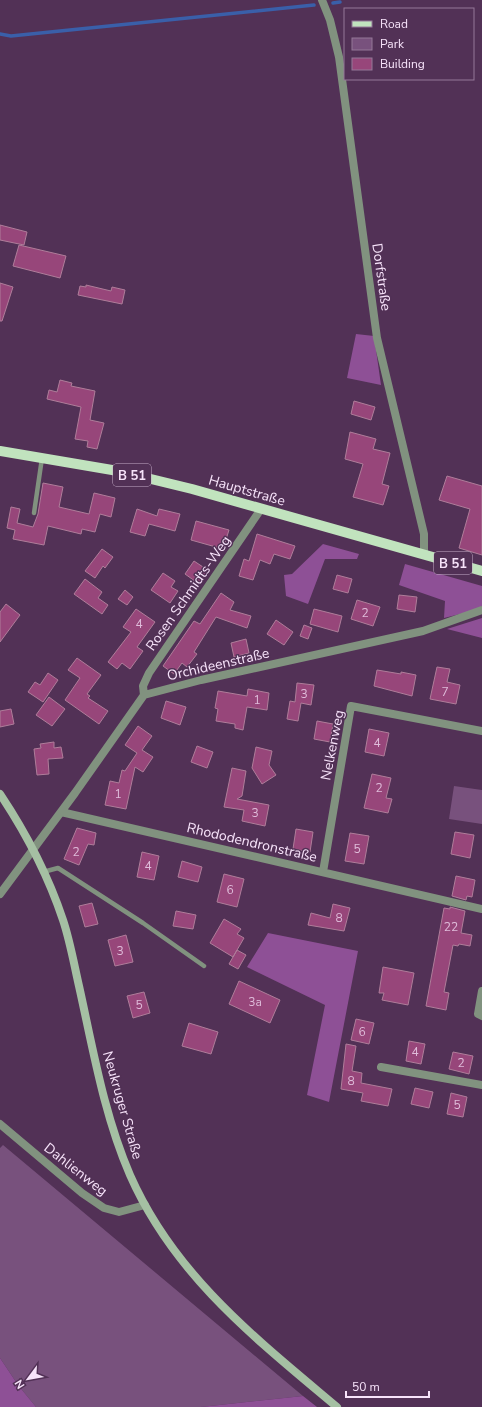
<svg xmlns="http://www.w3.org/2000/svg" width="482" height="1407" viewBox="0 0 482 1407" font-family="'Nunito Sans',sans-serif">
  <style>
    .green { fill: #78517d }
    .forest { fill: #8e5096 }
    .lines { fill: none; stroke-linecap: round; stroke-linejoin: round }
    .stream { stroke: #3a5fa9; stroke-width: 3.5 }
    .building { fill: #97467a; stroke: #af7d9a }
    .lane { stroke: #81927f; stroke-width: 4.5 }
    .street { stroke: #81927f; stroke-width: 8 }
    .secondary { stroke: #a5c0a3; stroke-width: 8 }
    .primary { stroke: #c1e3be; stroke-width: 10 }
    .labels { text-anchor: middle; stroke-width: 3; stroke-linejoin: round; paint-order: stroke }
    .number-label { font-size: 12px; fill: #dfbcda }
    .shield { fill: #523156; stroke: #c6aec9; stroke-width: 1 }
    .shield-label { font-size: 13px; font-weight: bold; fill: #f7e3fa }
    .street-label { font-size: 14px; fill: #f7e3fa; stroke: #523156 }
  </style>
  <rect width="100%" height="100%" fill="#523156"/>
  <!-- green -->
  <path class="green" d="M454,786L482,790V824L449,819Z
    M3,1145L303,1396L201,1407H36L18,1385L0,1358V1148Z"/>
  <!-- forest -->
  <path class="forest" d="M356,334L374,336L381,385L347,378Z
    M323,544L359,554L357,559H325L308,604L286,596L284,575L292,574Z
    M405,564L482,586V606L476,610L444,618L445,601L399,585Z
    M482,618V638L447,629Z
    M268,933L358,951L329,1102L307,1095L325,1005L247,967Z
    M0,1358L18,1385L36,1407H0Z
    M303,1396L317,1407H201Z"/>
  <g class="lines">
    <!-- stream -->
    <path class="stream" d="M333,3L340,2
      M0,34L11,36L314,5"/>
  </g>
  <!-- building -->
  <path class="building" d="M0,225L27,232L24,245L0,240Z
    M19,245L66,256L60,278L13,266Z
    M0,283L13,287L2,321H0Z
    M86,285L111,291L112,287L125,290L122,304L78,295L80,286L86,287Z
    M60,380L72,383L71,386L95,391L90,420L104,423L97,449L87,447L88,441L75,439L81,407L47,399L49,390L57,392Z
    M354,401L375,407L371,420L351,414Z
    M350,432L376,439L373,449L390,453L382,484L389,486L383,505L353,497L363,464L345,459Z
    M447,476L482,486V555L459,548L470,509L439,500Z
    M43,483L63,487L59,507L89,514L94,493L115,498L111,517L100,514L95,532L82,529L81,534L48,526L44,545L13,539L15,530L7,528L11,507L20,509L17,523L33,527L38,514Z
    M137,509L157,516L159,509L180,514L175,531L149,524L145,536L130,532Z
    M196,521L229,530L223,549L191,540Z
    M257,534L295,546L290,559L274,554L270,564L260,560L253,580L239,576L244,559L249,561Z
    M102,549L113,557L105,568L103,566L95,578L85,571Z
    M194,561L209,571L199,584L185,574Z
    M163,573L175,581L171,587L178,591L170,603L151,590Z
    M337,575L352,579L348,593L333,589Z
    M85,579L102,592L98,598L108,605L102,614L74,594Z
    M125,590L133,597L127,605L118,599Z
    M221,593L234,602L230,610L251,616L247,628L216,617L194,652L197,654L187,667L182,663L174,674L163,666L194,621L200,624Z
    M399,595L417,597L415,612L397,609Z
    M357,600L380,607L373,626L351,619Z
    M6,604L20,615L0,642V612Z
    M136,609L155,622L137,647L143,651L130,669L122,663L117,669L108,662L131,632L123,627Z
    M314,609L342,616L338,632L310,624Z
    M276,620L293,632L284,645L267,634Z
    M304,625L312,628L308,639L300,636Z
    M246,639L249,653L234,657L231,643Z
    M77,658L101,675L87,694L90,696L88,698L108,711L99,724L65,700L80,678L68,670Z
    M437,667L450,669L447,682L460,685L456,704L430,699Z
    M377,670L401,674V672L416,675L412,696L374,686Z
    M48,673L58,680L43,702L28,692L35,682L40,685Z
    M297,683L314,685L311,705L301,703L298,721L287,719L290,701L295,702Z
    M248,689L269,693L267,710L247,707L243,730L235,728V724L216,721L218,709L215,708L218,691L247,696Z
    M49,697L65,709L52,726L36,715Z
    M166,701L186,707L180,725L161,718Z
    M11,709L14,724L0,727V711Z
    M317,721L333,724L330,742L314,739Z
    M138,726L152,736L142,750L153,757L143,772L135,767L126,809L105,805L110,781L119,783L122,770L125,771L137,753L125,745Z
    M369,729L389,733L384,756L365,752Z
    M54,742V748L61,747L63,758L48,759L49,774L37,775L34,749L41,748L40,744Z
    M197,746L213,752L207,768L191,762Z
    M256,747L272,751L269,765L276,775L262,784L252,768Z
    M232,768L246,771L242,796L237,799L269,805L265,826L242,821L244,810L224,807Z
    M372,774L391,778L386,798L392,799L388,813L364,808Z
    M77,828L96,833L94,845L88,844L79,865L64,859Z
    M296,829L313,832L310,852L293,849Z
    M455,832L474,835L470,858L451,854Z
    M350,833L369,836L364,864L345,861Z
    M142,852L159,856L154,880L137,877Z
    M182,861L202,867L198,882L178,877Z
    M224,874L244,879L237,907L217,902Z
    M456,876L475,880L472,897L467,896L466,900L452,896Z
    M92,903L98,924L85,927L79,906Z
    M333,904L350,908L344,931L308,925L311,913L330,918Z
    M450,907L465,911L461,933L472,935L470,946L459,944L458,946L453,945L444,992L449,993L446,1010L426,1006L444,908L450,909Z
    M176,911L196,915L193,929L173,926Z
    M224,919L241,929L237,934L244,938L233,957L210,943Z
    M126,935L133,962L115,966L108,940Z
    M237,950L246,955L238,969L229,964Z
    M383,967L414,973L408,1005L382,1000L384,993H379Z
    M239,981L280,1000L270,1023L229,1004Z
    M144,992L150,1013L133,1018L127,996Z
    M356,1019L374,1023L369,1044L351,1040Z
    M189,1023L218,1032L211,1054L182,1046Z
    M409,1041L425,1044L421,1064L406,1061Z
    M346,1044L356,1046L352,1071L362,1073L361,1083L392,1089L388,1106L361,1101L363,1093L341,1089Z
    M453,1052L473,1056L469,1074L449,1069Z
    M415,1088L433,1092L429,1108L411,1104Z
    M451,1093L467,1097L463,1117L447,1114Z"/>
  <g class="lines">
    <!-- lane -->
    <path class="lane" d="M34,513L42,458
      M43,872L58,868L143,923L204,966"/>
    <!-- street -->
    <path class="street" d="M322,0L330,20L339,57L377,338L424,534V555
      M144,695L143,686L149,673L261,509
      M61,812L482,909
      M323,872L351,706L482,731
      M0,894L75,793L144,695L201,680L423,631L482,610
      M482,991L478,1014L482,1016
      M381,1067L482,1085
      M0,1124L82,1193L104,1208L119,1212L145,1205"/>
    <!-- secondary -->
    <path class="secondary" d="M0,794C26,833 48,875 63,920C70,941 74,964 79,986C93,1049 104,1115 130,1175C174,1275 255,1338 337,1407"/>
    <!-- primary -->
    <path class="primary" d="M0,451L118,471L192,489L482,571"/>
  </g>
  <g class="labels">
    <!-- number labels -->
    <g class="number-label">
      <text x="365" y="617">2</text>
      <text x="139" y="628">4</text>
      <text x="445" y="696">7</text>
      <text x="304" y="698">3</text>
      <text x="257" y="704">1</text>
      <text x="377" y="747">4</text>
      <text x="379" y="792">2</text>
      <text x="118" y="798">1</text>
      <text x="255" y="817">3</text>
      <text x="357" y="853">5</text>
      <text x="76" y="856">2</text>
      <text x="148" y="870">4</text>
      <text x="230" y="894">6</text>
      <text x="339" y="922">8</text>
      <text x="451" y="931">22</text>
      <text x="120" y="955">3</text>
      <text x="255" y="1006">3a</text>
      <text x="139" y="1009">5</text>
      <text x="362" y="1036">6</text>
      <text x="415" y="1056">4</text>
      <text x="461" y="1067">2</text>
      <text x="351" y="1085">8</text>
      <text x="457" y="1109">5</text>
    </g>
    <!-- shield labels -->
    <g class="shield">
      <rect x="113" y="464" width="38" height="22" rx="3"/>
      <rect x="434" y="552" width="38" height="22" rx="3"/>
    </g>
    <g class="shield-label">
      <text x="132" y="480">B 51</text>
      <text x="453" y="568">B 51</text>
    </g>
    <!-- street labels -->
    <g class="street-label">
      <text transform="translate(382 277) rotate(82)" y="5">Dorfstraße</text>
      <text transform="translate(247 490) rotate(16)" y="5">Hauptstraße</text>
      <text transform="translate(188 593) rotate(-55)" y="5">Rosen Schmidts-Weg</text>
      <text transform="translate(218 664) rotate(-13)" y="5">Orchideenstraße</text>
      <text transform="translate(332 745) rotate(-79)" y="5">Nelkenweg</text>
      <text transform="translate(252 842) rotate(13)" y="5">Rhododendronstraße</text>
      <text transform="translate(123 1105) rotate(74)" y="5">Neukruger Straße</text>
      <text transform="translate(76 1169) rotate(38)" y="5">Dahlienweg</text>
    </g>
  </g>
  <!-- legend -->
  <rect x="344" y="8" width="130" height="72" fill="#523156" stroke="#947898"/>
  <rect x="352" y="21" width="20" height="6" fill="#c1e3be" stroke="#947898"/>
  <text x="380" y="28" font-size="12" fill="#f7e3fa">Road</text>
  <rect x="352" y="38" width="20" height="12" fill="#78517d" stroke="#947898"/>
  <text x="380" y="48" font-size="12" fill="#f7e3fa">Park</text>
  <rect x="352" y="58" width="20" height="12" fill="#97467a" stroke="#947898"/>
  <text x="380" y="68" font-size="12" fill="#f7e3fa">Building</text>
  <!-- north arrow -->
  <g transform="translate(28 1379) rotate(238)" stroke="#523156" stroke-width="3" paint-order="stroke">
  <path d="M0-3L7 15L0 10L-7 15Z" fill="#f7e3fa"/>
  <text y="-6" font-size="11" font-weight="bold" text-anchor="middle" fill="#f7e3fa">N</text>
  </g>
  <!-- scale -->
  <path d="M346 1391v6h83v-6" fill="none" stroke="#f7e3fa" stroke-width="2"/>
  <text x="352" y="1391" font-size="12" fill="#f7e3fa" stroke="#523156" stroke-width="3" paint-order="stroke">50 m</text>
</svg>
